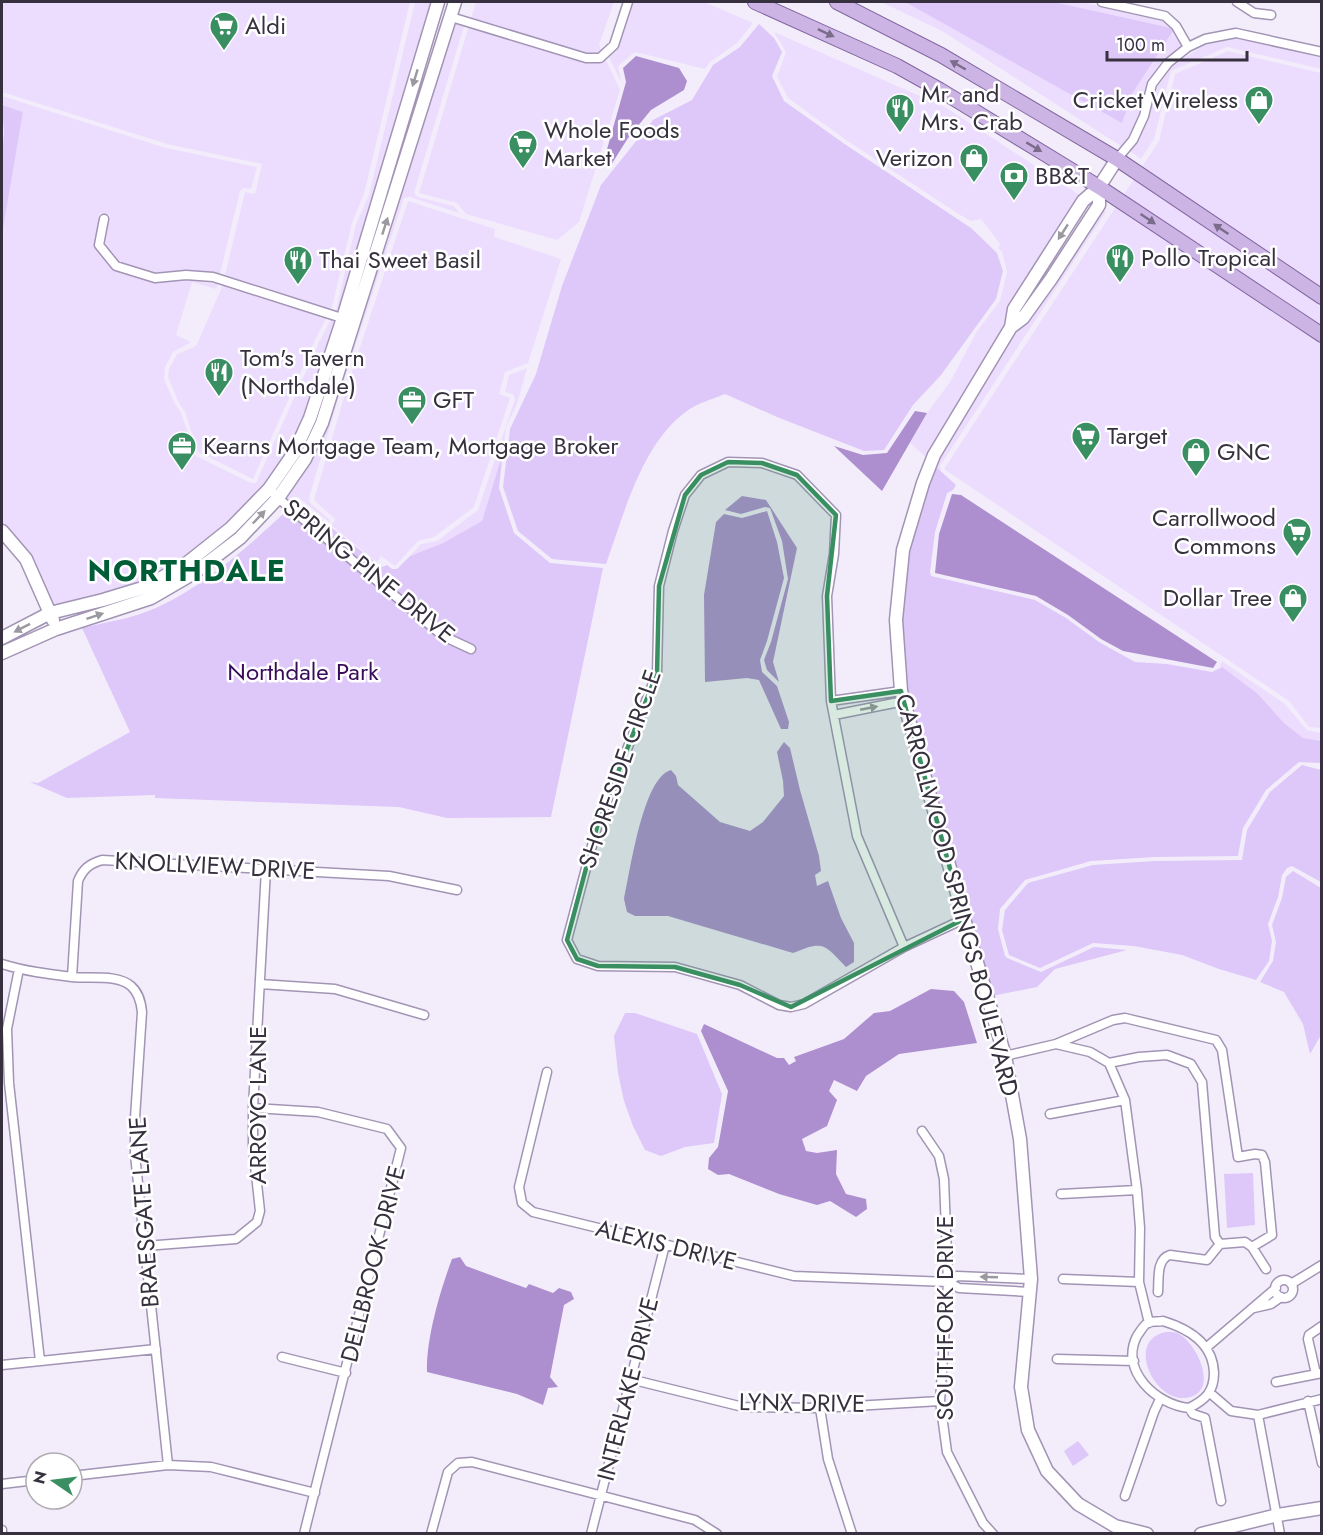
<svg xmlns="http://www.w3.org/2000/svg" width="1323" height="1535" viewBox="0 0 1323 1535" font-family="Jost,sans-serif">
  <style>
    .built { fill: #ecddfe }
    .green { fill: #dec7f9 }
    .water { fill: #ad8fcf }
    .lines { fill: none; stroke-linecap: round; stroke-linejoin: round }
    .street-casing { stroke: #a294b4; stroke-width: 11 }
    .secondary-casing { stroke: #a294b4; stroke-width: 15 }
    .primary-casing { stroke: #8267a0; stroke-width: 16 }
    .street { stroke: #fff; stroke-width: 8 }
    .secondary { stroke: #fff; stroke-width: 12 }
    .primary { stroke: #ccb5e5; stroke-width: 14 }
    .oneway { fill: #7a6c8a }
    .oneway2 { fill: #9b989f }
    .marked { fill: #3a8f62; fill-opacity: 0.2; stroke: #3a8f62; stroke-width: 4.5; stroke-linejoin: round }
    .labels { text-anchor: middle; stroke-width: 5; stroke-linejoin: round; paint-order: stroke }
    .poi-label { font-size: 24px; fill: #37313f; stroke: #fff; text-anchor: start }
    .street-label { font-size: 24px; fill: #37313f; stroke: #fff }
    .park-label { font-size: 24px; fill: #390c59; stroke: #fff }
    .district-label { font-size: 30px; font-weight: bold; letter-spacing: 1.5px; fill: #005d37; stroke: #fff }
  </style>
  <rect width="100%" height="100%" fill="#f3edfb"/>
  <!-- built -->
  <path class="built" d="M2,2H410L364,194L352,223L332,307L315,340L253,479L198,452L185,412L178,401L168,377L169,369L177,354L194,347L197,344L222,287L245,192L255,194L262,164L167,144L2,92Z
    M415,2H433L428,11L429,13L339,312L336,311L356,224L369,195Z
    M476,2H614L599,45L620,90L579,222L557,240L466,214L457,203L419,193Z
    M634,2H704L753,23L737,43L710,62L705,69L635,52L618,66L621,82L609,57L619,47Z
    M881,2H905L1121,122L1132,94L1173,31L1182,46L1163,60L1148,81L1139,114L1128,137L1121,146L942,31Z
    M1054,2H1082L1162,20L1171,28Z
    M455,23L464,26L414,193L418,197L454,206L459,213L410,197L404,198L342,386L309,498L310,503L330,520L329,522L298,497H294L289,502L284,498L327,424Z
    M774,32L945,107L1081,196L1004,327L950,415L927,458L910,443L927,413L950,382L977,331L1000,301L1007,272L1002,252L998,248L1000,244L981,219L971,221L960,215L849,142L788,98L777,77L786,52Z
    M1236,38L1321,57V69L1227,47L1171,71L1154,139L1141,159L1130,151L1138,142L1149,118L1158,86L1172,66L1207,43Z
    M1228,51L1321,73V728L1309,727L1289,701L944,469L1159,141L1175,74Z
    M2,96L166,148L257,167L251,189L244,188L240,191L220,274L186,270L156,273L119,262L105,244L110,215L99,213L95,248L114,271L154,282L186,280L218,284L216,289L192,282L176,335L191,342L173,352L165,367L164,379L174,402L181,413L196,456L251,483H256L319,342L331,319L336,321L305,416L289,450L265,486L227,525L184,559L146,581L101,596L56,607L20,544L2,524V235L23,112L2,105Z
    M408,201L495,229L494,237L561,259L528,363L505,372L499,394L510,398L474,507L434,537L418,541L395,566L381,556L377,562L332,526L335,519L314,500L347,387Z
    M1102,210L1106,212L940,466L941,471L935,466L939,457L1014,332L1031,320Z
    M527,368L517,404L506,427L503,452L482,521L443,543L410,556L421,544L437,541L478,510L515,399L513,394L505,392L509,375Z
    M1222,661L1285,704L1307,730L1321,733V741L1303,738L1284,723L1258,694L1220,666Z"/>
  <!-- green -->
  <path class="green" d="M905,2H1054L1171,28L1173,31L1132,94L1122,123Z
    M759,24L774,38L782,52L772,76L784,101L846,145L971,228L997,253L1003,271L996,299L941,375L913,405L884,450L864,451L777,417L725,394C713,399 697,403 687,411C642,443 624,514 606,564L552,559L518,531L503,487L510,429L536,374L562,286L601,185L653,120L692,100L713,65L740,47Z
    M2,105L23,112L2,235V157L4,132Z
    M503,452L499,488L514,533L550,563L603,568L551,817L447,818L399,807L155,798V795L67,798L30,782L38,783L130,732L82,628C107,622 135,618 158,607C212,581 253,542 297,501L382,567L387,565L392,569H397L410,556L443,543L482,521Z
    M935,466L956,485L953,490L947,493L935,532L930,572L931,576L1035,600L1066,618L1099,642L1135,662L1167,664L1212,672L1222,667L1258,694L1284,723L1303,738L1321,741V763L1299,762L1266,790L1243,828L1238,856L1154,857L1091,861L1025,880L1000,909L998,929L1005,956L1007,958L1041,972L1094,947L1127,950L1055,969L1037,987L992,996L906,690L901,621L908,551Z
    M1302,765L1321,770V882L1292,866L1287,868L1282,875L1278,897L1268,924L1272,941L1269,961L1256,980L1219,969L1182,955L1134,946L1093,943L1040,968L1009,955L1002,930L1005,910L1028,883L1093,865L1155,861L1242,860L1247,830L1270,792Z
    M1293,871L1321,888V1035L1310,1054L1303,1024L1284,992L1260,982L1273,961L1276,942L1272,925L1282,898L1286,877Z
    M625,1013H635L697,1034L722,1094L714,1143L685,1147L661,1156L645,1150L633,1126L624,1101L618,1073L614,1036Z
    M1253,1173L1255,1225L1227,1228L1224,1174Z
    M1166,1332C1170,1332 1176,1332 1179,1334C1196,1343 1217,1386 1193,1396C1158,1411 1122,1340 1166,1332Z
    M1078,1441L1089,1455L1073,1466L1064,1451Z"/>
  <!-- water -->
  <path class="water" d="M636,56L679,68L687,81L684,90L651,110L628,138L611,165L602,167L626,82L623,68Z
    M915,411L927,413L882,491L834,446L863,455L887,453Z
    M952,494L961,495L1217,662L1213,668L1123,651L1101,639L1068,615L1036,596L935,573L939,534Z
    M742,496L766,500L797,548L773,662L779,682L767,670L764,660L771,642L788,579L782,541L770,508L765,507L741,514L725,510Z
    M767,511L777,542L784,578L767,641L760,660L762,672L777,686L789,722L788,729H781L759,680L747,678L705,682L704,595L716,522L724,514L742,518Z
    M784,742L790,748L800,790L819,856L821,871L815,875L817,886L828,881L841,918L854,943V962L846,967C824,944 824,940 793,953L668,916H635L627,912L624,899C630,872 643,777 671,770L676,776L678,785L720,822L750,831L763,822L784,796L783,781L777,752Z
    M931,989L954,991L964,1002L977,1043L899,1054L866,1076L857,1091L834,1080L829,1091L837,1100L827,1126L802,1139L806,1151L817,1153L837,1150L836,1174L846,1194L866,1199L867,1209L856,1217L830,1201L817,1205L779,1194L729,1174L718,1175L708,1169L709,1158L718,1147L728,1091L701,1031L704,1024L777,1058H784L789,1065L796,1061L794,1057L844,1039L874,1013L890,1011Z
    M460,1257L466,1266L526,1288L529,1284L553,1293L559,1288L571,1292L574,1299L564,1305L550,1377L558,1387L548,1388L543,1405L517,1394L427,1372C426,1339 440,1291 452,1259Z"/>
  <g class="lines">
    <!-- street casing -->
    <g class="street-casing">
      <path id="street" d="M1102,2L1165,16L1176,26L1188,47
        M1237,2L1254,13L1271,15
        M451,17L586,58H600L614,45L628,2
        M1117,159L1133,140L1144,116L1152,84L1168,63L1188,47L1205,39L1236,33L1322,52
        M104,219L99,245L116,266L155,278L186,275L213,277L348,320
        M269,489L278,498L443,636L471,649
        M831,701L901,691
        M834,715L904,701
        M904,947L857,836L831,701L827,596L834,554L836,515L797,475L762,463L728,462L701,475L685,495L673,531L659,586L657,673L598,823L567,940L577,959L598,966L675,967L740,985L779,1005L791,1007L804,1004L904,947L964,919
        M2,964C24,971 48,974 72,977C90,979 117,974 131,986C139,993 141,1002 142,1012L135,1118V1155L168,1465
        M19,969L7,1029L9,1083L40,1361
        M72,977L78,881C83,869 89,864 102,860L389,876L457,890
        M260,984L335,989L424,1015
        M1056,1044L1113,1020L1125,1018L1216,1040L1222,1050L1238,1157L1255,1154L1262,1155L1265,1162L1272,1235L1252,1247L1245,1242L1220,1244L1215,1237L1202,1082L1191,1064L1167,1055L1139,1057L1109,1063
        M1005,1056L1056,1044L1090,1052L1109,1063L1125,1100L1137,1190L1140,1228L1139,1282L1149,1323
        M547,1072L519,1187L522,1203L533,1212L794,1276L948,1282L959,1288L1030,1292
        M253,1108L318,1112L387,1129L401,1148L304,1534
        M1050,1114L1125,1100
        M922,1131L939,1156L944,1179L948,1282L940,1401L947,1452L983,1523L993,1534
        M1061,1194L1137,1190
        M145,1246L236,1239L257,1222L260,1211L253,1147V1108L266,869
        M1252,1247L1266,1269
        M1063,1279L1139,1282
        M1275 1289a9 9 0 1 1 18 0a9 9 0 1 1-18 0Z
        M948,1282L957,1276L1031,1279
        M1291,1284L1322,1265
        M1158,1292C1159,1280 1156,1259 1170,1255L1207,1260L1220,1244
        M1254,1308L1271,1304L1281,1297
        M1163,1321C1189,1329 1213,1343 1214,1373C1214,1392 1205,1400 1189,1408C1157,1405 1119,1371 1137,1336C1140,1332 1144,1324 1149,1322C1153,1321 1159,1322 1163,1321Z
        M1207,1347L1276,1288
        M282,1357L346,1373
        M1057,1359L1134,1361
        M2,1365L156,1349
        M1316,1374L1308,1339L1309,1335L1322,1326
        M630,1379L743,1407L820,1408L940,1401
        M1276,1382L1322,1373
        M1210,1393L1231,1411L1258,1415L1322,1399
        M1308,1401L1322,1463
        M820,1408L828,1459L852,1534
        M1189,1408L1193,1414L1205,1418L1221,1501
        M1258,1415L1280,1534
        M72,1476L168,1465L211,1467L315,1493
        M2,1484L36,1480
        M1125,1496L1154,1412L1160,1399
        M2,1530V1534
        M431,1534L448,1472L458,1463L472,1462L695,1520L717,1534
        M591,1534L665,1245"/>
    </g>
    <!-- secondary casing -->
    <g class="secondary-casing">
      <path id="secondary" d="M1117,159L1099,187L1083,201L1014,309L1011,327L934,455L923,483L903,550L896,620L901,691L964,919L1005,1056L1020,1139L1031,1279L1021,1387L1028,1430L1047,1471L1078,1504L1115,1526L1147,1534
        M1011,327L1023,318L1051,279L1099,205V187
        M2,531L26,559L53,620
        M2,638L50,613L103,600L146,587L187,563L231,528L269,489L294,453L310,418L343,318L438,2
        M2,653L56,629L151,598L194,573L240,538L278,498L305,459L322,423L455,2
        M1201,1534L1278,1515L1322,1508"/>
    </g>
    <!-- primary casing -->
    <g class="primary-casing">
      <path id="primary" d="M755,2L897,66L940,90L1099,187L1322,335
        M837,2L941,55L1117,159L1322,297"/>
    </g>
    <!-- street -->
    <use href="#street" class="street"/>
    <!-- secondary -->
    <use href="#secondary" class="secondary"/>
    <!-- primary -->
    <use href="#primary" class="primary"/>
  </g>
  <!-- one-way arrows -->
  <defs><path id="oneway-solid" d="M-6-.8H1V-3.2L6.5 0L1 3.2V.8H-6Z" transform="scale(1.5)"/></defs>
  <g class="oneway">
    <use href="#oneway-solid" transform="translate(826 33) rotate(25)"/>
    <use href="#oneway-solid" transform="translate(958 65) rotate(-150)"/>
    <use href="#oneway-solid" transform="translate(1034 147) rotate(31)"/>
    <use href="#oneway-solid" transform="translate(1148 219) rotate(34)"/>
    <use href="#oneway-solid" transform="translate(1221 229) rotate(-146)"/>
  </g>
  <g class="oneway2">
    <use href="#oneway-solid" transform="translate(415 78) rotate(107)"/>
    <use href="#oneway-solid" transform="translate(385 226) rotate(-72)"/>
    <use href="#oneway-solid" transform="translate(1063 232) rotate(123)"/>
    <use href="#oneway-solid" transform="translate(259 517) rotate(-46)"/>
    <use href="#oneway-solid" transform="translate(95 616) rotate(-18)"/>
    <use href="#oneway-solid" transform="translate(22 628) rotate(153)"/>
    <use href="#oneway-solid" transform="translate(869 708) rotate(-11)"/>
    <use href="#oneway-solid" transform="translate(989 1277) rotate(-178)"/>
  </g>
  <!-- marked area -->
  <path class="marked" d="M728,462L762,463L797,475L836,515L827,596L831,701L901,691L964,919L791,1007L740,985L675,967L598,966L577,959L567,940L598,823L657,673L659,586L685,495L701,475Z"/>
  <!-- icons -->
  <defs>
    <g id="supermarket-pin" transform="scale(1.5)"><path d="M0 17L-7.5 6A9.5 9.5 0 1 1 7.5 6Z" fill="#3a8f62" stroke="#fff"/><path d="M-6-5.5h2.5l.6 2H6L4.5 2H-2.5L-4.4-4H-6ZM-1.5 3.2a1.3 1.3 0 1 0 .1 0ZM3 3.2a1.3 1.3 0 1 0 .1 0Z" fill="#fff"/></g>
    <g id="shop-pin" transform="scale(1.5)"><path d="M0 17L-7.5 6A9.5 9.5 0 1 1 7.5 6Z" fill="#3a8f62" stroke="#fff"/><path d="M-5-2.5h2.3a2.7 3.5 0 0 1 5.4 0H5L5.5 6h-11ZM-1.5-2.5h3a1.5 2.3 0 0 0-3 0Z" fill="#fff"/></g>
    <g id="restaurant-pin" transform="scale(1.5)"><path d="M0 17L-7.5 6A9.5 9.5 0 1 1 7.5 6Z" fill="#3a8f62" stroke="#fff"/><path d="M-5-6h1v4h1v-4h1v4h1v-4h1v5L-1.5 .5V6h-2V.5L-5-1ZM5-6V6H3V1.5H1.5Q1.5-4 5-6Z" fill="#fff"/></g>
    <g id="bank-pin" transform="scale(1.5)"><path d="M0 17L-7.5 6A9.5 9.5 0 1 1 7.5 6Z" fill="#3a8f62" stroke="#fff"/><path d="M-6-4H6V4H-6ZM0-2.3a2.3 2.3 0 1 0 0 4.6a2.3 2.3 0 1 0 0-4.6Z" fill="#fff"/></g>
    <g id="office-pin" transform="scale(1.5)"><path d="M0 17L-7.5 6A9.5 9.5 0 1 1 7.5 6Z" fill="#3a8f62" stroke="#fff"/><path d="M-6-3h4V-5.5h4V-3h4V5H-6ZM-1-4.5V-3h2v-1.5ZM-6 0V1H6V0Z" fill="#fff"/></g>
  </defs>
  <g fill-rule="evenodd">
    <use href="#supermarket-pin" x="224" y="26"/>
    <use href="#shop-pin" x="1259" y="100"/>
    <use href="#restaurant-pin" x="900" y="108"/>
    <use href="#supermarket-pin" x="523" y="144"/>
    <use href="#shop-pin" x="974" y="158"/>
    <use href="#bank-pin" x="1014" y="176"/>
    <use href="#restaurant-pin" x="1120" y="258"/>
    <use href="#restaurant-pin" x="298" y="260"/>
    <use href="#restaurant-pin" x="219" y="372"/>
    <use href="#office-pin" x="412" y="400"/>
    <use href="#supermarket-pin" x="1086" y="436"/>
    <use href="#office-pin" x="182" y="446"/>
    <use href="#shop-pin" x="1196" y="452"/>
    <use href="#supermarket-pin" x="1297" y="532"/>
    <use href="#shop-pin" x="1293" y="598"/>
  </g>
  <g class="labels">
    <!-- poi labels -->
    <g class="poi-label">
      <text x="245" y="34">Aldi</text>
      <text x="921" y="102">Mr. and<tspan x="921" dy="28">Mrs. Crab</tspan></text>
      <text x="1238" y="108" text-anchor="end">Cricket Wireless</text>
      <text x="544" y="138">Whole Foods<tspan x="544" dy="28">Market</tspan></text>
      <text x="953" y="166" text-anchor="end">Verizon</text>
      <text x="1035" y="184">BB&amp;T</text>
      <text x="1141" y="266">Pollo Tropical</text>
      <text x="319" y="268">Thai Sweet Basil</text>
      <text x="240" y="366">Tom's Tavern<tspan x="240" dy="28">(Northdale)</tspan></text>
      <text x="433" y="408">GFT</text>
      <text x="1107" y="444">Target</text>
      <text x="203" y="454">Kearns Mortgage Team, Mortgage Broker</text>
      <text x="1217" y="460">GNC</text>
      <text x="1276" y="526" text-anchor="end">Carrollwood<tspan x="1276" dy="28">Commons</tspan></text>
      <text x="1272" y="606" text-anchor="end">Dollar Tree</text>
    </g>
    <!-- street labels -->
    <g class="street-label">
      <text transform="translate(369 571) rotate(39)" y="8">SPRING PINE DRIVE</text>
      <text transform="translate(620 769) rotate(-71)" y="8">SHORESIDE CIRCLE</text>
      <text transform="translate(215 866) rotate(3)" y="8">KNOLLVIEW DRIVE</text>
      <text transform="translate(957 895) rotate(75)" y="8">CARROLLWOOD SPRINGS BOULEVARD</text>
      <text transform="translate(258 1105) rotate(-90)" y="8">ARROYO LANE</text>
      <text transform="translate(144 1212) rotate(-94)" y="8">BRAESGATE LANE</text>
      <text transform="translate(666 1245) rotate(14)" y="8">ALEXIS DRIVE</text>
      <text transform="translate(373 1264) rotate(-76)" y="8">DELLBROOK DRIVE</text>
      <text transform="translate(945 1318) rotate(-90)" y="8">SOUTHFORK DRIVE</text>
      <text transform="translate(628 1389) rotate(-76)" y="8">INTERLAKE DRIVE</text>
      <text transform="translate(802 1403) rotate(1)" y="8">LYNX DRIVE</text>
    </g>
    <!-- park labels -->
    <g class="park-label">
      <text x="303" y="680">Northdale Park</text>
    </g>
    <!-- district labels -->
    <g class="district-label">
      <text x="187" y="581">NORTHDALE</text>
    </g>
  </g>
  <!-- border -->
  <rect width="1323" height="1535" fill="none" stroke="#37313f" stroke-width="6"/>
  <!-- north arrow -->
  <g transform="translate(54 1481) rotate(284)"><circle r="28" fill="#ffffff" stroke="#afadb2" stroke-width="1.5"/>
  <path d="M0-4.5L10 22L0 15L-10 22Z" fill="#3a8f62"/>
  <text y="-9" font-size="16" font-weight="bold" text-anchor="middle" fill="#37313f">N</text>
  </g>
  <!-- scale -->
  <path d="M1107 51v9h140v-9" fill="none" stroke="#37313f" stroke-width="3"/>
  <text x="1116" y="51" font-size="18" fill="#37313f" stroke="#ffffff" stroke-width="4.5" paint-order="stroke">100 m</text>
</svg>
